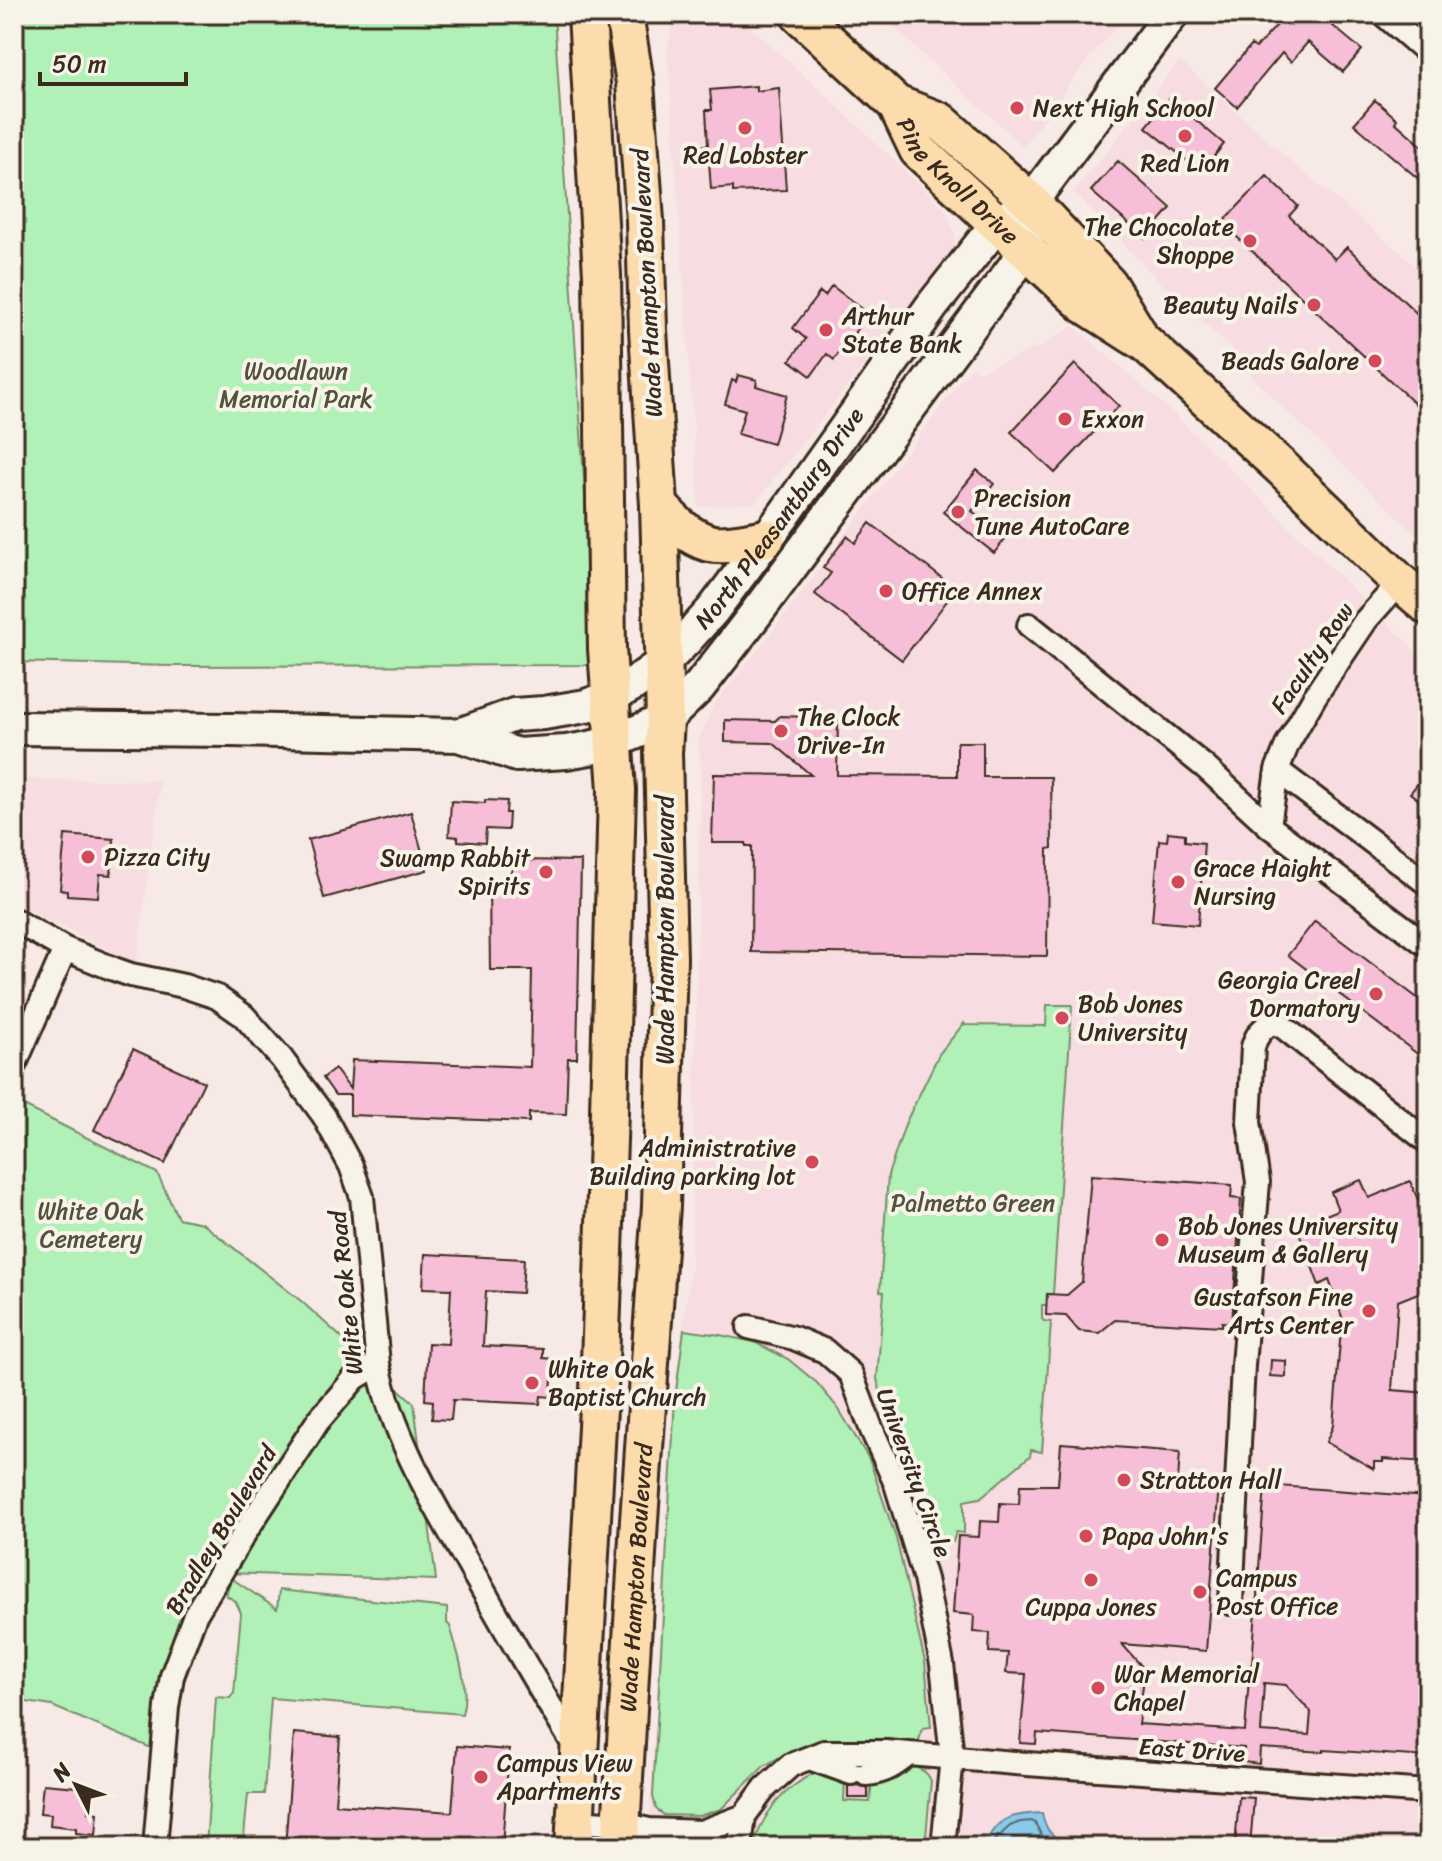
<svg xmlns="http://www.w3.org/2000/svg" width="1442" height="1861" viewBox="0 0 1442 1861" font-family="Sriracha,sans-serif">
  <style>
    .built { fill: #f7dce1 }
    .green { fill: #b1f0b7; stroke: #768d6a; stroke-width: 2 }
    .water { fill: #89c9e9; stroke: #6a8998; stroke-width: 2 }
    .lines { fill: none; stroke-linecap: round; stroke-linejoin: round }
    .shore { stroke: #5a6a6f; stroke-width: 2 }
    .building { fill: #f6bfd7; stroke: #3b2a1e; stroke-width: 2; fill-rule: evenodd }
    .street-casing { stroke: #3b2a1e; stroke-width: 28 }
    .secondary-casing { stroke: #3b2a1e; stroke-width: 38 }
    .primary-casing { stroke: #3b2a1e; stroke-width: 42 }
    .street { stroke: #f7f3e8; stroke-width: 22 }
    .secondary { stroke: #f7f3e8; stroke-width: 32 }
    .primary { stroke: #fcdcac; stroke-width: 36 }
    .poi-dot { fill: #d1495b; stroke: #f7f3e8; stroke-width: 3 }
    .labels { text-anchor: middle; stroke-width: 8; stroke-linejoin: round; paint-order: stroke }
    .poi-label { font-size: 24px; fill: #3b2a1e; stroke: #f7f3e8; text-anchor: start }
    .street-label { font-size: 24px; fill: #3b2a1e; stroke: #f7f3e8 }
    .park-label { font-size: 24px; fill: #53523d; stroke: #f7f3e8 }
  </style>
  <rect width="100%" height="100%" fill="#f7e9e5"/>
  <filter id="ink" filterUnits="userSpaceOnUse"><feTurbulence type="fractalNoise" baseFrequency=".0125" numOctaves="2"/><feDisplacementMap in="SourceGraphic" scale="16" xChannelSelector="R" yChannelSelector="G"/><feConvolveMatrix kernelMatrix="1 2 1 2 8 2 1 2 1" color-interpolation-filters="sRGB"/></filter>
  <g filter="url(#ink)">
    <!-- built -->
    <path class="built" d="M672,14H736L820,90L945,209L955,233V246L950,256L755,503L699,507L668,53Z
      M879,14H1127L1080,69L1024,147Z
      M1180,61L1282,154L1428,276V546L1259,384L1226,343L1166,288L1074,192Z
      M1073,326L1170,410L1428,663V1847H648L673,1397L691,1267L701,769L699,740L713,706L776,627L971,367L979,372L1040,347Z
      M14,779L160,781L136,964L14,903Z"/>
    <!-- green -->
    <path class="green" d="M14,14H554L596,665L171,666L14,662Z
      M1047,1005H1072L1053,1294H1047V1305H1042V1319L1044,1321L1051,1322L1042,1452L1031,1450L1030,1456L980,1498L964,1501V1533L956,1532L953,1542L937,1536L930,1526C933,1501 892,1418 880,1392L877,1379L884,1292L880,1291L888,1175L906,1122L939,1054L964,1023L965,1025L1046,1026Z
      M16,1102L157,1173L178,1218L202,1223L301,1301L414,1403L436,1580L225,1573L158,1751L52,1706L14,1700V1107Z
      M684,1330L720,1335L754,1342L788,1359L817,1383L838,1408L869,1459L896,1538L925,1662L931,1727L923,1728L918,1743L827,1741L789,1752L764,1766L721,1809L699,1816L664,1815L656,1809L653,1796L675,1399Z
      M231,1578L277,1609L279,1590L447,1608V1623L450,1626C458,1654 470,1687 462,1714L271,1698L264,1794H248L243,1847H206L216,1697L230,1698L234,1693L241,1613L236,1602L226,1595Z
      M911,1766C921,1769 927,1771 931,1781L925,1847H754C762,1811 785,1788 817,1771L845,1780L844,1801L870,1802L872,1780Z"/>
    <!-- water -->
    <path class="water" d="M1042,1813C1045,1830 1053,1840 1071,1843L1070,1847H985C994,1817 1014,1814 1042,1813Z"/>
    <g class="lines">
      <!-- shore -->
      <path class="shore" d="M993,1847L996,1839L1010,1826L1020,1822L1032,1821L1035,1823L1043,1838L1054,1847"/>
    </g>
    <!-- building -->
    <path class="building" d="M1287,14H1334L1327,21L1362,50L1343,72L1308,42L1291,62L1282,53L1237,107L1215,88L1251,45L1256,48Z
      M756,86V91L779,88L786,190L733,192V187L711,189L709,161L700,162V146L708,145L706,110H712L710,90Z
      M1170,98L1224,144L1201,172L1146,127Z
      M1375,100L1397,119L1395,122L1428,151V187L1354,124Z
      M1118,161L1171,208L1145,238L1091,191Z
      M1267,176L1298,206L1289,216L1335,259L1347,247L1428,324V416L1222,223Z
      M832,286L869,314L854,333L860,337L846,356L840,351L834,360L827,354L811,376L790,360L806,339L793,328L820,292L825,296Z
      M1075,364L1119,406L1055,473L1011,432Z
      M738,375L757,380L756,386L787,395L773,444L738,434L745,410L725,404L732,380L736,382Z
      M977,470L994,484L972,511L1006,538L994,553L943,512Z
      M870,523L956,589L902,660L815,594L831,573L823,568L847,536L855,543Z
      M780,716L838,718L837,775L957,776V742H983V777H1051L1052,848L1048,849L1047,956L751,952L752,846H746V843H712L714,774L811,775L773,743L725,742V720L775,721Z
      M1428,771V807L1410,793Z
      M485,800L507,801L506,813H509L508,830L486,829L485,843L458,841V837L449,836L451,801L485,803Z
      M411,812L427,870L324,898L308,840Z
      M1168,832L1185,834V841L1204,843L1198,925L1152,921L1159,840L1167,841Z
      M65,835L114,839L111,875L100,874L98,897L67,895V891L60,890Z
      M519,860L581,861L577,1058H568L566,1114L529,1113V1122L350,1115V1095H335L323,1078L335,1069L350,1089L352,1060L530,1067L532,970H490L489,883L502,884Z
      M1315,921L1428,1006V1062L1288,955Z
      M133,1049L204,1082L165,1164L94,1130Z
      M1091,1175L1232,1185L1231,1198L1241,1199L1232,1323L1222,1322V1326L1115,1320L1099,1333L1079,1331L1066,1316L1046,1315L1047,1294L1067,1295L1082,1282Z
      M1361,1180L1369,1198L1410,1181L1428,1223V1240L1419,1244L1428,1265V1289L1398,1301L1392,1390L1428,1393V1462L1383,1459V1462H1374V1469L1326,1442L1333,1426L1342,1317L1329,1280L1319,1285L1297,1227L1338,1210L1331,1192Z
      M425,1254L524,1259L522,1293L486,1291L483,1346L543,1349V1358L553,1359L551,1397L541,1396L540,1404L453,1400L451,1420L432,1419L433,1401L425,1400L428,1343L448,1344L451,1289L423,1288Z
      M1271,1360L1286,1361V1377L1270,1376Z
      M1061,1443L1180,1452L1178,1481L1219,1484L1206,1651L1122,1644L1145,1670L1138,1724L1245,1731L1250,1665H1252L1265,1485L1428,1497V1757L1324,1750V1752L1260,1748L1259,1764L1243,1762L1244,1748L1037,1733L1036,1744L1020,1743L1026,1674L1006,1673L1008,1653L989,1652L990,1633L973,1632L974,1615L953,1613L958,1536L979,1537L980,1521L999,1522L1000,1503L1019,1504L1020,1485H1058ZM1264,1683L1286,1685L1311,1712L1309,1735L1261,1732Z
      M294,1733L340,1737L335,1804L452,1812L457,1746L509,1750L502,1847H285Z
      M43,1784L88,1788L87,1798H90L88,1812L98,1813L96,1835L76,1833V1828L50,1825L51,1814L40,1813Z
      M858,1785L868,1788V1798H848V1786Z
      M1239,1797L1254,1798L1250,1847H1235Z"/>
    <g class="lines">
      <!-- street casing -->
      <g class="street-casing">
        <path id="street" d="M1383,14L1428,53
          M1029,625L1205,767L1269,826L1428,946
          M1277,770L1428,884
          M1269,826L1277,770L1288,743L1315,696L1366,620L1400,582
          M14,920L65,949L114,969L131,975L184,986L217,997L244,1016L281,1058L324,1116L351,1166L362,1197L378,1364C393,1438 434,1504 471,1569C506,1630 541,1693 579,1753
          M14,1066L65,949
          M749,1327L794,1338L825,1351L851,1374L871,1428L896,1484L925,1579L942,1664L952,1757L943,1847
          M1231,1603L1243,1365L1258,1182L1249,1122L1253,1047C1256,1035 1262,1029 1272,1022L1282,1026L1428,1142
          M809,1758L851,1773
          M866,1774C885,1773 895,1765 909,1754
          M575,1821L622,1824L649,1830L701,1832L744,1816
          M155,1847L167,1707L172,1676L195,1615L244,1534L318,1421L355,1378L378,1364
          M740,1847L744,1816L765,1788L791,1765L824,1752H886L1027,1764L1428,1792"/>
      </g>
      <!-- secondary casing -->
      <g class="secondary-casing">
        <g id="secondary">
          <path d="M14,728L230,730L459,735L517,755L566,752L590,748L613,742L665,720L699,687L754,616L1027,250L1031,202"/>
          <path id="s1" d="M459,735L514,715L544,713L586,706L610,697L632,685L664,662L685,641L713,610L782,518L932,306L997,224L1031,202L1172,14"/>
        </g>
      </g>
      <!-- primary casing -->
      <g class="primary-casing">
        <g id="primary">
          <path d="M799,14L896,104L940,121L1031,202L1107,283L1137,332"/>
          <path id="s2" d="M896,104L918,150L1084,304L1145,343L1282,468L1400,582L1428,606"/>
          <path d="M659,505C673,521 688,537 709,543C724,547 751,541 766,538"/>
          <path d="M574,1847L599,1390L609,1112L617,790L607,649L602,275L587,14"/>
          <path id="s3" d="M620,1847L639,1520L661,1206L668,959L663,753L665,720L659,505L648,330L645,221L635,83L624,14"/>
        </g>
      </g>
      <!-- street -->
      <use href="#street" class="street"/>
      <!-- secondary -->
      <use href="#secondary" class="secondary"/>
      <!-- primary -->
      <use href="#primary" class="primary"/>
    </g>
  </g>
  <!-- markers -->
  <g class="poi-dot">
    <circle cx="1017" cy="108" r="8"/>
    <circle cx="745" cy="128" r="8"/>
    <circle cx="1185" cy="136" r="8"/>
    <circle cx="1250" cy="241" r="8"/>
    <circle cx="1314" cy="305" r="8"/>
    <circle cx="826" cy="330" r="8"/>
    <circle cx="1375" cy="361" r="8"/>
    <circle cx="1065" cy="419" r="8"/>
    <circle cx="958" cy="512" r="8"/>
    <circle cx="886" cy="591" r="8"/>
    <circle cx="781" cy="731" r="8"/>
    <circle cx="88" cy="857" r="8"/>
    <circle cx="546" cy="872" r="8"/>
    <circle cx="1178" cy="882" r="8"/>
    <circle cx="1376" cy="994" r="8"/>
    <circle cx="1062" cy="1018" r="8"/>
    <circle cx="812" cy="1162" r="8"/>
    <circle cx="1162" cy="1240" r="8"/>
    <circle cx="1369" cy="1311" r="8"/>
    <circle cx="532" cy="1383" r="8"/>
    <circle cx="1124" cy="1480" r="8"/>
    <circle cx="1086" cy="1536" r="8"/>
    <circle cx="1091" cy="1580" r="8"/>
    <circle cx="1200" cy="1592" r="8"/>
    <circle cx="1098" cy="1688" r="8"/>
    <circle cx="481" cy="1777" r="8"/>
  </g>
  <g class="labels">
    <!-- poi labels -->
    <g class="poi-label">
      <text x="1033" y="116">Next High School</text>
      <text x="745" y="163" text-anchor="middle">Red Lobster</text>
      <text x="1185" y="171" text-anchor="middle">Red Lion</text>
      <text x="1234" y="235" text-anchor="end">The Chocolate<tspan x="1234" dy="28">Shoppe</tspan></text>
      <text x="1298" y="313" text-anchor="end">Beauty Nails</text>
      <text x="842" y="324">Arthur<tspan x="842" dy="28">State Bank</tspan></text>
      <text x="1359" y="369" text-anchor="end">Beads Galore</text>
      <text x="1081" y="427">Exxon</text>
      <text x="974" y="506">Precision<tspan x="974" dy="28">Tune AutoCare</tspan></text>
      <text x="902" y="599">Office Annex</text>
      <text x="797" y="725">The Clock<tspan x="797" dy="28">Drive-In</tspan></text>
      <text x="104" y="865">Pizza City</text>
      <text x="530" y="866" text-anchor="end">Swamp Rabbit<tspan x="530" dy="28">Spirits</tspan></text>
      <text x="1194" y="876">Grace Haight<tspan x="1194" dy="28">Nursing</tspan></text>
      <text x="1360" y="988" text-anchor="end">Georgia Creel<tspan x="1360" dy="28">Dormatory</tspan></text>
      <text x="1078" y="1012">Bob Jones<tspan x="1078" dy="28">University</tspan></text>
      <text x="796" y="1156" text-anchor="end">Administrative<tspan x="796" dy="28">Building parking lot</tspan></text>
      <text x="1178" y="1234">Bob Jones University<tspan x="1178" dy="28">Museum &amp; Gallery</tspan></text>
      <text x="1353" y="1305" text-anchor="end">Gustafson Fine<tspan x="1353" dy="28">Arts Center</tspan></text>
      <text x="548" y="1377">White Oak<tspan x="548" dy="28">Baptist Church</tspan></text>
      <text x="1140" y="1488">Stratton Hall</text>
      <text x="1102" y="1544">Papa John's</text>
      <text x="1216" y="1586">Campus<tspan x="1216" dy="28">Post Office</tspan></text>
      <text x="1091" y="1615" text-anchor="middle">Cuppa Jones</text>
      <text x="1114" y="1682">War Memorial<tspan x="1114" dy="28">Chapel</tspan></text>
      <text x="497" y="1771">Campus View<tspan x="497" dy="28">Apartments</tspan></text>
    </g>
    <!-- street labels -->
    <g class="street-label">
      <text dy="8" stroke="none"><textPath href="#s2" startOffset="100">Pine Knoll Drive</textPath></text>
      <text transform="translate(647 283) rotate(-93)" y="8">Wade Hampton Boulevard</text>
      <text dy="8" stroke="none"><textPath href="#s1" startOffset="406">North Pleasantburg Drive</textPath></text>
      <text transform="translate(1312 658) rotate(-56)" y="8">Faculty Row</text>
      <text transform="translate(665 930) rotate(-90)" y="8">Wade Hampton Boulevard</text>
      <text transform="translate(346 1293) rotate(-96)" y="8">White Oak Road</text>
      <text transform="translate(914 1473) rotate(70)" y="8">University Circle</text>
      <text transform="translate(221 1530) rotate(-59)" y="8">Bradley Boulevard</text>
      <text dy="8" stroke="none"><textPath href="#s3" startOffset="270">Wade Hampton Boulevard</textPath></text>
      <text transform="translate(1192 1750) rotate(4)" y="8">East Drive</text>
    </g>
    <!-- park labels -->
    <g class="park-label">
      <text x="296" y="379">Woodlawn<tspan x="296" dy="28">Memorial Park</tspan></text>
      <text x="973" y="1211">Palmetto Green</text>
      <text x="91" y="1219">White Oak<tspan x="91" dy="28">Cemetery</tspan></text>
    </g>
  </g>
  <!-- margin -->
  <rect width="1442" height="1861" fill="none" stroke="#f7f3e8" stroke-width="48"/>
  <rect x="24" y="24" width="1394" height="1813" fill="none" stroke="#3b2a1e" stroke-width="3" filter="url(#ink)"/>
  <!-- north arrow -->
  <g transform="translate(76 1785) rotate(312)" stroke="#f7f3e8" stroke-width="6" paint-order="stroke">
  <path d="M0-6L14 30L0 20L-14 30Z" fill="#3b2a1e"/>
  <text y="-12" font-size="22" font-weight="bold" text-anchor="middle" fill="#3b2a1e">N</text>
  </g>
  <!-- scale -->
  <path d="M40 72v12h146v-12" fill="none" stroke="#3b2a1e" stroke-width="4"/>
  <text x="52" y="72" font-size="24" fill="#3b2a1e" stroke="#f7f3e8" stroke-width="6" paint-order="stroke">50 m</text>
</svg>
